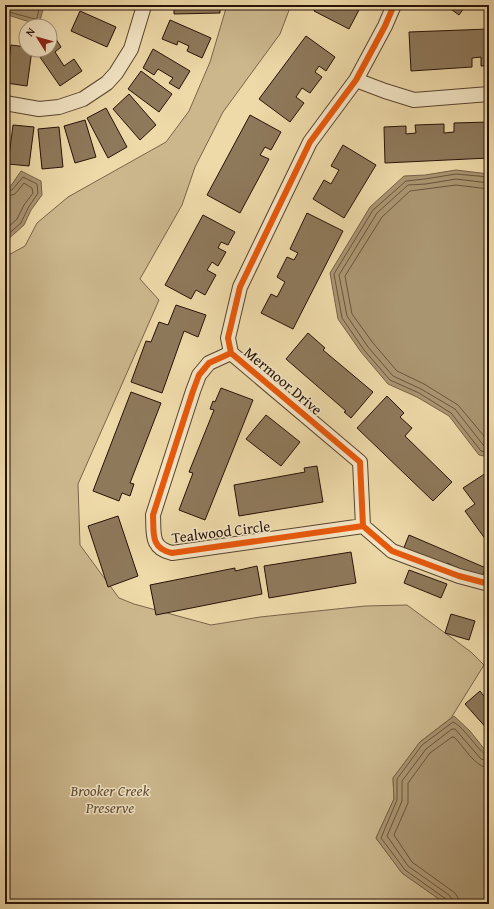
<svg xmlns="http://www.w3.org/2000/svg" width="494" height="909" viewBox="0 0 494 909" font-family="'Gentium Book Plus',serif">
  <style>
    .green { fill: #ccb78d; stroke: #79644a }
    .water { fill: #aa9571; stroke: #756147 }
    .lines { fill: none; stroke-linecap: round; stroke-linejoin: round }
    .shore { stroke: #68543c; stroke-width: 1 }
    .building { fill: #8e795b; stroke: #261207 }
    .minor-casing { stroke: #58442f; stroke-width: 16 }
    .minor { stroke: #f4e6c6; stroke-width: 14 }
    .cycleway-casing { stroke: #f4e6c6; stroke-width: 8 }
    .cycleway { stroke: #e8590c; stroke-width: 6 }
    .labels { text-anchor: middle; stroke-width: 3; stroke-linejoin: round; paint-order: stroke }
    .street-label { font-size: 15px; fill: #261207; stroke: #f4e6c6 }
    .park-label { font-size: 15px; font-style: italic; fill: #604c36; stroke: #f4e6c6 }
  </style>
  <rect width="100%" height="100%" fill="#eed9a8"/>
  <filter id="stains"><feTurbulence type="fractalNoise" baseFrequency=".005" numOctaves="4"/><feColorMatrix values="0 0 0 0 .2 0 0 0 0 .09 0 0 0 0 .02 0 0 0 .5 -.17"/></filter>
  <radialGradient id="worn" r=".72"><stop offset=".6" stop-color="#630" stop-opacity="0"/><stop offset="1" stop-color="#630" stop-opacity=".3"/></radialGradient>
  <!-- green -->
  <path class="green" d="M227,5H291L280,34L223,112L195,167L182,205L140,279L159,300L78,484L80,545L119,598L134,604L211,625L260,617L365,606L407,605L471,652L484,665L451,718L420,742L393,778L394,799L376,838L402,873L446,904H5V257L25,246L37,223L68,197L166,142L189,111L210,62Z"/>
  <!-- water -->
  <path class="water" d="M5,5H44L39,25L5,14Z
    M456,170L489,174V457L479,455L449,416L417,397L388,384L361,352L338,319L330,273L370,207L404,176L425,175Z
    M21,171L41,181L42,195L31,210L24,225L5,242V189L10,187Z
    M454,716L470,731L489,755V904H446L402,873L376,838L394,799L393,778L420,742Z"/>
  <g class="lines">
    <!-- shore -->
    <path class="shore" d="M5,11L35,19L37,18L40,5
      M489,177L456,174L425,179L406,181L373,210L334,274L342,318L364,350L390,380L419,393L451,413L481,451L489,453
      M489,183L456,179L426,184L408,185L377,213L339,275L347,316L368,347L393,376L421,389L455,409L484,446L489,448
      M489,189L456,185L410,191L382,217L345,276L352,314L373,343L397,371L424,384L458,405L489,442
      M5,192L12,190L23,177L37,184L38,193L28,208L21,223L5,237
      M5,197L15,194L24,183L32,188L33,193L24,205L17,219L5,230
      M448,904L446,899L405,870L381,838L397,800V779L422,745L453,722C465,727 480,755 489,756
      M453,904L452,899L449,895L408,866L387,836L402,801V781L426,749L452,729H455L481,759L489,761
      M459,904L458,898L455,893L412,862L394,835L408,803V783L430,753L452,737H454C464,746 474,767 489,768"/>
  </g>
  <!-- building -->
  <path class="building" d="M174,5H220V13L174,14Z
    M317,5H354L360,8L349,29L314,11Z
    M445,5H466L459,15Z
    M80,11L116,27L107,47L71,31Z
    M170,20L211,38L202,58L187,51L189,46L178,41L177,45L162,39Z
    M489,29V66H481V57L472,58V67L411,71L409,32Z
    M54,36L61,47L55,52L64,66L74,59L82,71L60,86L35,50H50V39Z
    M306,36L335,57L326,71L319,66L315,72L322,77L310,93L302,88L296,97L304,103L290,122L259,99Z
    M11,45L26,47V50H32L27,86L6,83Z
    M153,49L190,71L179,89L169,83L173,78L158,69L154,75L143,68Z
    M141,71L172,94L159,112L128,89Z
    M129,94L156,125L140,140L113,109Z
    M106,108L127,147L108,158L87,118Z
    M250,115L281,132L271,150L265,147L260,155L269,159L240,213L207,195Z
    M85,120L96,157L75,163L64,126Z
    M489,122V158L385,163L384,127L406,126V134L416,133L415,125L444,124V133L454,132V123Z
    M13,125L34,127L29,166L8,164Z
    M59,127L63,167L42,169L38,129Z
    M343,145L376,165L344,218L313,199L324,180L331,184L339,170L331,166Z
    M307,213L343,231L293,329L261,313L271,294L277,297L285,282L277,277L287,257L294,260L298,253L290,249Z
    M203,215L235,232L228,245L221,242L218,248L226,252L218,266L212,262L207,270L216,275L205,295L196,290L191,299L165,285Z
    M176,305L206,315L198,337L184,331L162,393L131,382L146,341L151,342L159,322L168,325Z
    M308,333L325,348L323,350L373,392L351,418L344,412L346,411L286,359Z
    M221,388L253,400L205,520L179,510L193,473L189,472L214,410L210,409L213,401L215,402Z
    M131,392L161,403L130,483L134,484L130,496L122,493L119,501L93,491Z
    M387,396L404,413L400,417L412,428L405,436L452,482L433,501L357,428Z
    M266,415L300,442L281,466L246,439Z
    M317,466L323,502L239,516L234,485L305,472L304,468Z
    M489,471V538L486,540L465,511L475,504L463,488Z
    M118,516L138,576L108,587L88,526Z
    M409,535L486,568L481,578L447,563L445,568L403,550Z
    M351,552L356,583L269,598L264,566Z
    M257,566L262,594L156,615L150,585L235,568V571Z
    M409,570L447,584L441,598L404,583Z
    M451,614L475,621L469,640L445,633Z
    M480,691L487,700L489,698V731L465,704Z"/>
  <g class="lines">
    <!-- minor casing -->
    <g class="minor-casing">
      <path id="minor" d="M394,5L385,26L356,80L310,142L240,287L228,338L231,353L360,462L363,526L392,551L459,576L489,584
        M356,80L385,91L414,100L489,94
        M5,103L39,109L59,107L83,99L107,83L116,73L131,49L144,6
        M231,353L209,363L199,375L193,391L153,515C154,533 150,548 172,553L363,526"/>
    </g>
    <!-- minor -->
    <use href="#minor" class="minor"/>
    <!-- cycleway casing -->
    <g class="cycleway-casing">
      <path id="cycleway" d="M394,5L385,26L356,80L310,142L240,287L228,338L231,353L360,462L363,526L392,551L459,576L489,584
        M231,353L209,363L199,375L193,391L153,515C154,533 150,548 172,553L363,526"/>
    </g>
    <!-- cycleway -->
    <use href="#cycleway" class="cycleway"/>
  </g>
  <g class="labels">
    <!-- street labels -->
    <g class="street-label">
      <text transform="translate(283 381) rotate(40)" y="5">Mermoor Drive</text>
      <text transform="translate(221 532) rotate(-7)" y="5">Tealwood Circle</text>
    </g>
    <!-- park labels -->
    <g class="park-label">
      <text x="110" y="796">Brooker Creek<tspan x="110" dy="17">Preserve</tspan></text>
    </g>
  </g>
  <!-- margin -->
  <rect width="494" height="909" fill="none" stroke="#eed9a8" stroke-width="20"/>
  <rect x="6" y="6" width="482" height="897" fill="none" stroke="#261207" stroke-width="2"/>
  <rect x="10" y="10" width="474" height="889" fill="none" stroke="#261207"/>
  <!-- north arrow -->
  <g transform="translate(38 38) rotate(307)"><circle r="19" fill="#f4e6c6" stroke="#a2917a"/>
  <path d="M0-3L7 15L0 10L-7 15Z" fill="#8f2418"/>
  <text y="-6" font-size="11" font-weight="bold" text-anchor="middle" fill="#261207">N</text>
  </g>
  <rect width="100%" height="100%" filter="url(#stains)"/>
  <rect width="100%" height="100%" fill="url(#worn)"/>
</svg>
